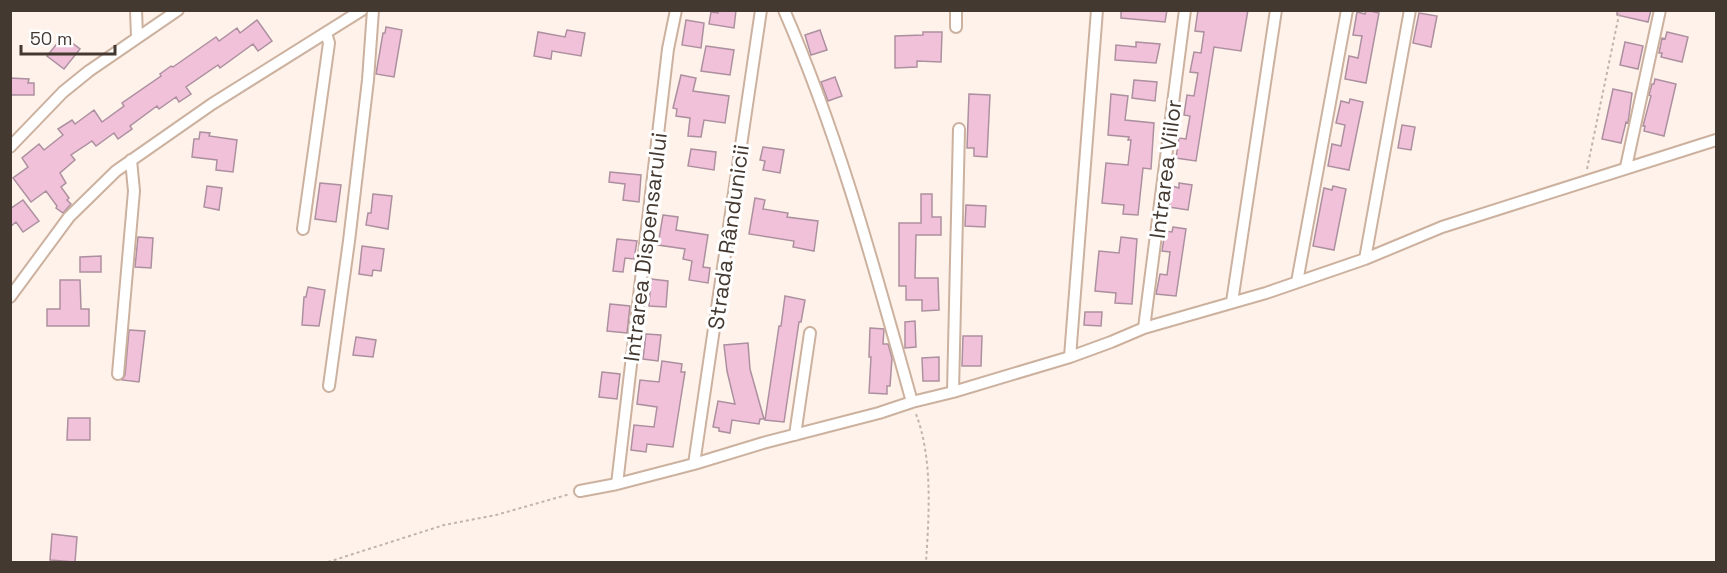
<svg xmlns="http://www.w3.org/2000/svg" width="1727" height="573" viewBox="0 0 1727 573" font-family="'Space Grotesk',sans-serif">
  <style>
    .building { fill: #f1c1da; stroke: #ad909f; stroke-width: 1.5 }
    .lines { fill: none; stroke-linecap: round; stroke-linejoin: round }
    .minor-casing { stroke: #ccb19f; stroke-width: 14 }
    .path { stroke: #c0b5ad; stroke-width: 2; stroke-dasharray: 3 3; stroke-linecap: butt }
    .minor { stroke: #fff; stroke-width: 10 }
    .labels { text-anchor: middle; stroke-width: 6; stroke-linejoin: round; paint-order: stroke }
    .street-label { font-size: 22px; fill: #443931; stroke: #fff }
  </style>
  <rect width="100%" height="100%" fill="#fef2ea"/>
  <!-- building -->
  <path class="building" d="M718,10H736L734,28L709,24L711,12L718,13Z
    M1121,10H1167L1165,22L1121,18Z
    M1198,10H1248L1241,51L1214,47L1196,161L1176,158L1179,138L1186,139L1190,116L1184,115L1187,95L1194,96L1198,73L1190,72L1194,52L1201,53L1204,32L1195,31Z
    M1366,10L1379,13L1366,83L1345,79L1349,56L1358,58L1362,36L1353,35L1357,12L1365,14Z
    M1617,10H1651L1648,22L1617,15Z
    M1419,13L1437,16L1431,47L1413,43Z
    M257,20L272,41L258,51L253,44L220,68L218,65L186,87L191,94L179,102L176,97L159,109L157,106L130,126L132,129L118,139L114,133L96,146L92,141L71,155L75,160L60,173L66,183L61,187L69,198L67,200L71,204L63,213L56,208L57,206L46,191L31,202L13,178L28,167L22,158L39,144L44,150L63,135L58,129L72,120L75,124L94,110L102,122L124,106L122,103L161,76L160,74L171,66L173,67L216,37L219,41L237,28L240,33Z
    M686,20L704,23L701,48L682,45Z
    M386,27L402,30L394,77L376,74L383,33H385Z
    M567,30L585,33L581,56L552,51L551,59L534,56L538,32L565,37Z
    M820,30L827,50L811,55L805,35Z
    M923,32H942L941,62L917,61V67L895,68V36L923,35Z
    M1667,32L1688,37L1682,62L1661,57L1662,53H1659L1662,38L1665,39Z
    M63,36L80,49L64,69L47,56Z
    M1136,42L1160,44L1156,63L1115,60L1116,45L1136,47Z
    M1625,42L1643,46L1638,69L1620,65Z
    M706,46L734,50L730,75L701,71Z
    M681,75L696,78L693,91L729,96L725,123L704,120L701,137L688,136L690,118L676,116L677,109L673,108Z
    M835,77L842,96L828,101L821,82Z
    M10,78L29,79L28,83H34V95H10Z
    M1655,79L1676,84L1664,136L1644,131L1645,126H1643L1651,96L1649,95L1652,84H1654Z
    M1134,80L1157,82L1155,101L1132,98Z
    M1613,89L1632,93L1628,123L1626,122L1621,143L1602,139Z
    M969,94L990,95L987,157L974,156V148H967Z
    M1111,94L1128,96L1125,120L1154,123L1151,169L1143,168L1138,215L1123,214L1124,205L1102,203L1106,163L1128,165L1131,140H1128L1129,137L1108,135Z
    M1350,99L1363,102L1349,170L1328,166L1332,144L1341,146L1345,125L1336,123L1341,101L1349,103Z
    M1402,125L1415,127L1411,150L1398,148Z
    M200,132L210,133L209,136L237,140L233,172L216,170L217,160L192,157L194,139H199Z
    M763,147L784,150L780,173L763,170L765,161L760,160Z
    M691,149L716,152L714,170L688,166Z
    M610,172L641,175L639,202L623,200L625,184L609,182Z
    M320,183L341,185L336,222L315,219Z
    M1179,183L1192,185L1188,210L1169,207L1172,186L1179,188Z
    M207,186L222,188L219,210L204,207Z
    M1333,186L1346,189L1334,250L1313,246L1324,188L1332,190Z
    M373,194L392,196L388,229L366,225L368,213H371Z
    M921,194H932V217H941V235H916L915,278H938L939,310L922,311V300H906V286H899V223H921Z
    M755,198L765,200L763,209L788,213L787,217L818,221L814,251L793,247L794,241L749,234Z
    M23,200L39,221L23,232L16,222L10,227V209Z
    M966,205L986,206L985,227L965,226Z
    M663,215L678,217L676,230L708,235L703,267L710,268L708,283L689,280L692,261L683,259L685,249L658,245Z
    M1173,227L1186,229L1176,296L1156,294L1160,274L1167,275L1170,252L1162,251L1165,231L1172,232Z
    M138,237L153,238L151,268L135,267Z
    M1121,237L1137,239L1132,304L1115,303L1116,293L1095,291L1099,251L1119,253Z
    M617,239L637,241L634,259L625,258L623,272L613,271Z
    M362,246L384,249L381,271L373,270L372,276L359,274Z
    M101,256V272H80V257Z
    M651,279L668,281L666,307L649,306Z
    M60,280H80L81,309H89V326H47V309H60Z
    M308,287L325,290L319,326L302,325L304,297H306Z
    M785,296L805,300L801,322H799L784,422L765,420L779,326H781Z
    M610,304L630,306L627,333L607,331Z
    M1085,312H1102L1101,326L1084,325Z
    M915,321L916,347L905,348V322Z
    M870,328L884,329L883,344H888L892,358L890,386H887V394L869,393L871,357H869Z
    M129,330L145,331L139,382L122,380L125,375Z
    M646,334L661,335L658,361L643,359Z
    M963,336H982L981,366H962Z
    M356,337L376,340L373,357L353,355Z
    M748,343L750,369L764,419H760L759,424L732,420L730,433L719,431V428L713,427L718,401L735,404L727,371L724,345Z
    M939,357V381H923L922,358Z
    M662,361L682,364L681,372H685L673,447L647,444L646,452L631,450L634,425L654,427L657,407L637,404L640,380L659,382Z
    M602,372L620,374L617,399L599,397Z
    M68,418H90V440H67Z
    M52,534L77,537L75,562L50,560Z"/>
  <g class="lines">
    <!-- minor casing -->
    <g class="minor-casing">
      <path id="minor" d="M136,10L137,37
        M784,10C839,136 875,270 912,402
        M956,27V10
        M10,147L63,92L89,71L178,10
        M1626,167L1660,10
        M303,229L329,43L326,33
        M1365,259L1410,10
        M1297,282L1347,10
        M10,297L69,217L116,171L212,104L362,10
        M1232,302L1276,10
        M1144,328L1185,10
        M1070,357L1097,10
        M118,374L134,191L131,160
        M329,386L349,241L368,80L373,10
        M953,392L959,129
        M795,435L810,333
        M694,464L761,10
        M617,484L668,49L676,10
        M580,491L617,484L694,464L763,443L879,413L912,402L953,392L1070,357L1111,342L1144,328L1266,293L1365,259L1442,227L1716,140"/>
    </g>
    <!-- path -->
    <path class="path" d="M1587,169L1620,10
      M916,414C933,459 929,515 926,562
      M328,562L444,525L496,515L570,494"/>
    <!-- minor -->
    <use href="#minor" class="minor"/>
  </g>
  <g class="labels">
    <!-- street labels -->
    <g class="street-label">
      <text transform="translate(1165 169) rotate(-83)" y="8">Intrarea Viilor</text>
      <text transform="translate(728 237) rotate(-82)" y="8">Strada Rândunicii</text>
      <text transform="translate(645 247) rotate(-83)" y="8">Intrarea Dispensarului</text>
    </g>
  </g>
  <!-- border -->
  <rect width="1727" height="573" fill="none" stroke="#443931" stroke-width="24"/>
  <!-- scale -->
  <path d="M21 45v9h94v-9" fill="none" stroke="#443931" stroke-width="3"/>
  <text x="30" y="45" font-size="18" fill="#443931" stroke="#ffffff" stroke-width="4.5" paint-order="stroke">50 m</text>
</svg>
